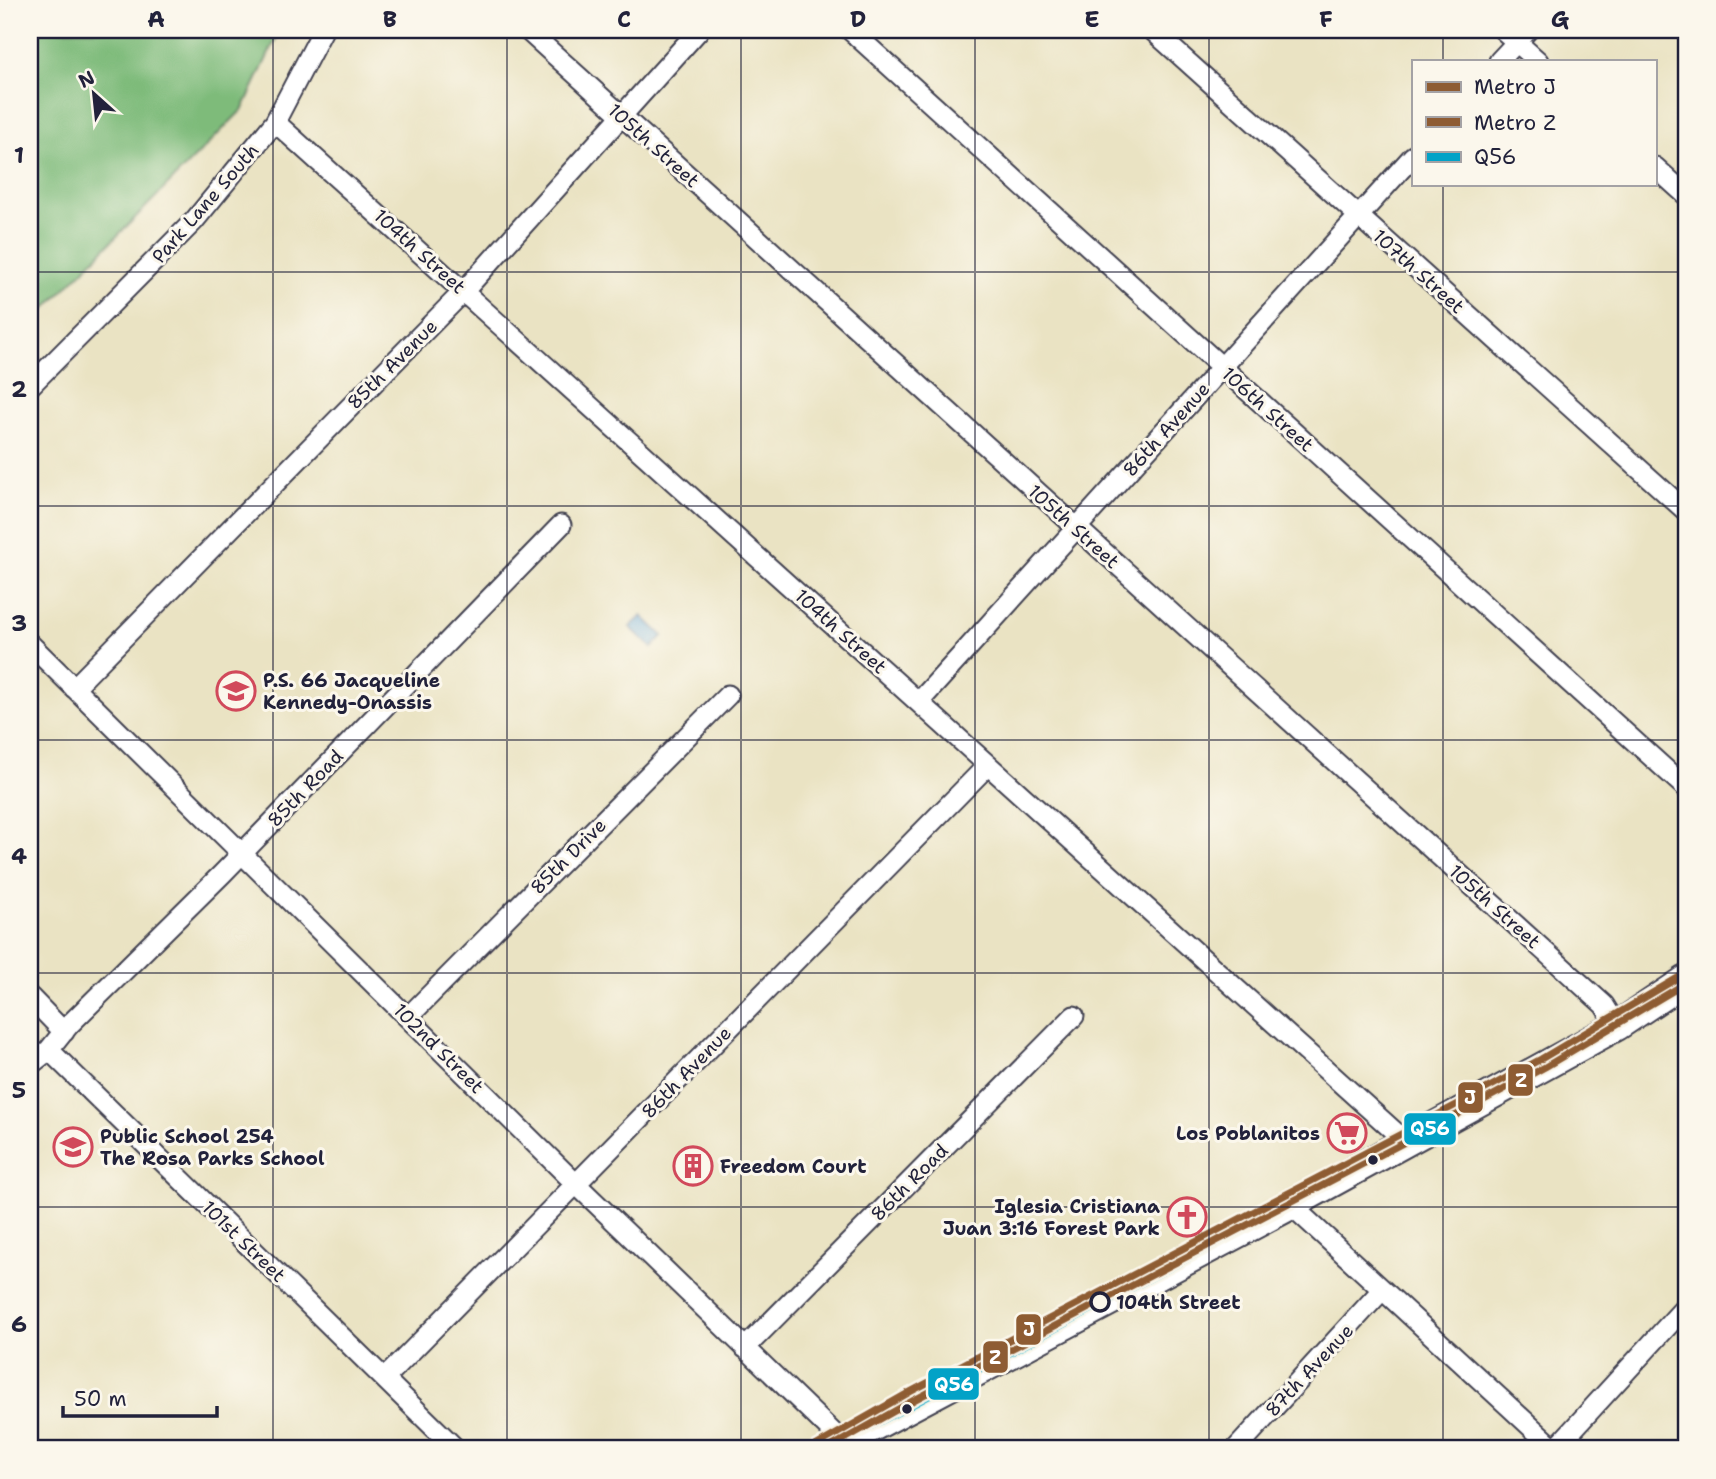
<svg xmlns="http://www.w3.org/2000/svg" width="1716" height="1479" viewBox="0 0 1716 1479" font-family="'Shantell Sans',sans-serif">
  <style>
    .forest { fill: #7ebb7a; stroke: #506e5a; stroke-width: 2 }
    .water { fill: #61a4d5; stroke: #426388; stroke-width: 2 }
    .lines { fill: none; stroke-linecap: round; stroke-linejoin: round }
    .minor-casing { stroke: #403f4f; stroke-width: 23 }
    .secondary-casing { stroke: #403f4f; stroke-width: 32 }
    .minor { stroke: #fff; stroke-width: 19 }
    .secondary { stroke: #fff; stroke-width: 28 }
    .bus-1-casing { stroke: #fbf7ec; stroke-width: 10 }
    .bus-1 { stroke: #02a2c7; stroke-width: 5 }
    .metro-1-casing { stroke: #fbf7ec; stroke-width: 12 }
    .metro-2-casing { stroke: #fbf7ec; stroke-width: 12 }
    .metro-1 { stroke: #8e5c33; stroke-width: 7 }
    .metro-2 { stroke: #8e5c33; stroke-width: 7 }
    .grid { fill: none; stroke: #22223b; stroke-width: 2; stroke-opacity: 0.55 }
    .bus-dot { fill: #22223b; stroke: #fbf7ec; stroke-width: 2.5 }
    .stop-dot { fill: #fbf7ec; stroke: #22223b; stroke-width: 3.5 }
    .labels { text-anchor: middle; stroke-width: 6; stroke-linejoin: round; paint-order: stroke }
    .street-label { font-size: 19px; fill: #22223b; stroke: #fbf7ec }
    .poi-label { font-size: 19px; font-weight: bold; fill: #22223b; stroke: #fbf7ec; text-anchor: start }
    .stop-label { font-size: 19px; font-weight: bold; fill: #22223b; stroke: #fbf7ec; text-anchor: start }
    .line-badge { stroke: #fbf7ec; stroke-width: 2.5 }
    .badge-label { font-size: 19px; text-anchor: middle; font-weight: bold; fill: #fff }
    .neatline { fill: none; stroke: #22223b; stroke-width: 2.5 }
    .grid-label { font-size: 23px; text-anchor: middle; font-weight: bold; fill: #22223b }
  </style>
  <rect width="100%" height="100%" fill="#fbf7ec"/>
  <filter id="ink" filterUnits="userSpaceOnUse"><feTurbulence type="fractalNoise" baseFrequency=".0143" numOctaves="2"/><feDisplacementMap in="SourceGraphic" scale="14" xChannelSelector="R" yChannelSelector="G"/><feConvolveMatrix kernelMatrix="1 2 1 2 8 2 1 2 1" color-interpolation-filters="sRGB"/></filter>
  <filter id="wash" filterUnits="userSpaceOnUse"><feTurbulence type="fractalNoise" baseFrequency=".00686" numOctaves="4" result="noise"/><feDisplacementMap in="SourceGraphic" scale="28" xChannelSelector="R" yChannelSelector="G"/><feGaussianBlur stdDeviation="1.57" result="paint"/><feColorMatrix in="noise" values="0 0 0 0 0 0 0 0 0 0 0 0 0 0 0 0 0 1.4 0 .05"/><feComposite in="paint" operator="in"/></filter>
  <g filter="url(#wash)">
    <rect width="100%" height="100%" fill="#eae3c3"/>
    <!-- forest -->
    <path class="forest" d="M30,30H280L243,109L30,324Z"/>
    <!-- water -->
    <path class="water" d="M642,616L663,636L652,648L630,627Z"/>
  </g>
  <g filter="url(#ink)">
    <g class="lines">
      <!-- minor casing -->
      <g class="minor-casing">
        <path id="minor" d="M527,30L1604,1005L1617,1026
          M850,30L1686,788
          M1152,30L1686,511
          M1503,30L1538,61
          M1499,61L1528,30
          M275,122L1405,1141
          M1655,167L1686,195
          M30,386L194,221L275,122L323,30
          M30,644L576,1184L850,1449
          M74,688L464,291L699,30
          M919,702L1413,156
          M30,997L64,1032
          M408,1017L728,695
          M49,1050L456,1449
          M30,1065L49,1050L69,1025L222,874L561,525
          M1291,1205L1555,1449
          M745,1348L1074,1016
          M385,1378L988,765
          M1236,1449L1382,1290
          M1555,1449L1686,1306"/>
      </g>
      <!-- secondary casing -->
      <g class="secondary-casing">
        <path id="secondary" d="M831,1449L1291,1205L1617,1026L1686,980"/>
      </g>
      <!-- minor -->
      <use href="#minor" class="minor"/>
      <!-- secondary -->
      <use href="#secondary" class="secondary"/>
      <!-- bus-1 casing -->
      <g class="bus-1-casing">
        <path id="bus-1" d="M831,1449L1291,1205L1617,1026L1686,980"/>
      </g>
      <!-- bus-1 -->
      <use href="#bus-1" class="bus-1"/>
      <!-- metro-1 casing -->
      <g class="metro-1-casing">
        <path id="metro-1" d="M810,1449L910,1392L1460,1103L1541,1059L1686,973"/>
      </g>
      <!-- metro-2 casing -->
      <g class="metro-2-casing">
        <path id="metro-2" d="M827,1449L914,1400L1464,1111L1545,1067L1686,983"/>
      </g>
      <!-- metro-1 -->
      <use href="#metro-1" class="metro-1"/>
      <!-- metro-2 -->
      <use href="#metro-2" class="metro-2"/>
    </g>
  </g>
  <!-- grid -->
  <path class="grid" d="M273,30V1449M507,30V1449M741,30V1449M975,30V1449M1209,30V1449M1443,30V61M1443,184V1449M30,272H1686M30,506H1686M30,740H1686M30,973H1686M30,1207H1686"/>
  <!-- icons -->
  <defs>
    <g id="school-ring" transform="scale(2.0125)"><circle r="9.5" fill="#fbf7ec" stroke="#d1495b" stroke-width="1.5"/><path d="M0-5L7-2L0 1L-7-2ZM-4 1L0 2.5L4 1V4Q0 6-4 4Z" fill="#d1495b"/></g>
    <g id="supermarket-ring" transform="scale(2.0125)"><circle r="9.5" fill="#fbf7ec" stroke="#d1495b" stroke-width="1.5"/><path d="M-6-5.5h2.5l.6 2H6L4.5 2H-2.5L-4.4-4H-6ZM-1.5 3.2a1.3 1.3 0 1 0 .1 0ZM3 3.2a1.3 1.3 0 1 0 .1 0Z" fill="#d1495b"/></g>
    <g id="building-ring" transform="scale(2.0125)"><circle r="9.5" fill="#fbf7ec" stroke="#d1495b" stroke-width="1.5"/><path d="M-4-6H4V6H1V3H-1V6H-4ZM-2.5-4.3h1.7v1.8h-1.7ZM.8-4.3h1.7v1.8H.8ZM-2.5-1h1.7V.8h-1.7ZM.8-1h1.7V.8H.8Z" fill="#d1495b"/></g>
    <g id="church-ring" transform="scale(2.0125)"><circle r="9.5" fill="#fbf7ec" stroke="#d1495b" stroke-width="1.5"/><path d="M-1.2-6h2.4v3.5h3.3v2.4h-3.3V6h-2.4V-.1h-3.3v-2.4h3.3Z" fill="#d1495b"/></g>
  </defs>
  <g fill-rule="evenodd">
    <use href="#school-ring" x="236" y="691"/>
    <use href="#supermarket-ring" x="1347" y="1133"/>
    <use href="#school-ring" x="73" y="1147"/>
    <use href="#building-ring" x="693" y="1166"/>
    <use href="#church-ring" x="1187" y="1217"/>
  </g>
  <!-- markers -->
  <g class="bus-dot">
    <circle cx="1373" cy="1160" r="6"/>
    <circle cx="907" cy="1409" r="6"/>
  </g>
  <circle class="stop-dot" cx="1100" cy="1302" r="9"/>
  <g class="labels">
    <!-- street labels -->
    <g class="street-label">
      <text transform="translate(654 145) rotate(42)" y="7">105th Street</text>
      <text transform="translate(205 203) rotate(-49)" y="7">Park Lane South</text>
      <text transform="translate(420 251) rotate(42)" y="7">104th Street</text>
      <text transform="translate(1419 271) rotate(42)" y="7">107th Street</text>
      <text transform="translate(392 364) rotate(-45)" y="7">85th Avenue</text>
      <text transform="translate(1268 409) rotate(42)" y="7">106th Street</text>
      <text transform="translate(1166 429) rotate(-48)" y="7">86th Avenue</text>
      <text transform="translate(1074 526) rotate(42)" y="7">105th Street</text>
      <text transform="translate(841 631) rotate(42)" y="7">104th Street</text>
      <text transform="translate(305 788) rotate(-46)" y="7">85th Road</text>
      <text transform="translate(568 856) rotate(-45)" y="7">85th Drive</text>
      <text transform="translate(1495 906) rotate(42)" y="7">105th Street</text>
      <text transform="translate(439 1048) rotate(45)" y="7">102nd Street</text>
      <text transform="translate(686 1072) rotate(-46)" y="7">86th Avenue</text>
      <text transform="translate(909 1182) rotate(-45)" y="7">86th Road</text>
      <text transform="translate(244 1241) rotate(44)" y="7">101st Street</text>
      <text transform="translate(1309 1370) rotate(-47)" y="7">87th Avenue</text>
    </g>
    <!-- poi labels -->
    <g class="poi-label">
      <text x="263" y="687">P.S. 66 Jacqueline<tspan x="263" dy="22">Kennedy-Onassis</tspan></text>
      <text x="1320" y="1140" text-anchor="end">Los Poblanitos</text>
      <text x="100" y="1143">Public School 254<tspan x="100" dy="22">The Rosa Parks School</tspan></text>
      <text x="720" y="1173">Freedom Court</text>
      <text x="1160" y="1213" text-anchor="end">Iglesia Cristiana<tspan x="1160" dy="22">Juan 3:16 Forest Park</tspan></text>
    </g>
    <!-- stop labels -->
    <g class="stop-label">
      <text x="1116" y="1309">104th Street</text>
    </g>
  </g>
  <g class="line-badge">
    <rect x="1507" y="1063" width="27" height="34" rx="7" fill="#8e5c33"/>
    <rect x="1457" y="1081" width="27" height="33" rx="7" fill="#8e5c33"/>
    <rect x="1403" y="1112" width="54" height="34" rx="7" fill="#02a2c7"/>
    <rect x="1015" y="1313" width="27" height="33" rx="7" fill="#8e5c33"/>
    <rect x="982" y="1340" width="27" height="34" rx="7" fill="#8e5c33"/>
    <rect x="927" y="1367" width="53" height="34" rx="7" fill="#02a2c7"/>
  </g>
  <g class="badge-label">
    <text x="1521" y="1087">Z</text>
    <text x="1470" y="1104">J</text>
    <text x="1430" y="1135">Q56</text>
    <text x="1029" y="1336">J</text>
    <text x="995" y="1364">Z</text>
    <text x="954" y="1391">Q56</text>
  </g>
  <!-- margin -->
  <rect width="1716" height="1479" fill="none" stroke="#fbf7ec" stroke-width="77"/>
  <!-- legend -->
  <rect x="1412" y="60" width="245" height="126" fill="#fbf7ec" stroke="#a4a2a5" stroke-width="2"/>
  <rect x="1426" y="82" width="35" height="10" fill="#8e5c33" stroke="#a4a2a5" stroke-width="2"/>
  <text x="1474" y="94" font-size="21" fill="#22223b">Metro J</text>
  <rect x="1426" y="117" width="35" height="10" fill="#8e5c33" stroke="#a4a2a5" stroke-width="2"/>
  <text x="1474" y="130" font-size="21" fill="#22223b">Metro Z</text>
  <rect x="1426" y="152" width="35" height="10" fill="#02a2c7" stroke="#a4a2a5" stroke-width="2"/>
  <text x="1474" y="164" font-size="21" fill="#22223b">Q56</text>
  <!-- north arrow -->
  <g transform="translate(94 94) rotate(333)" stroke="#fbf7ec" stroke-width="5" paint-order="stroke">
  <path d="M0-5L12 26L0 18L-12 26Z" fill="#22223b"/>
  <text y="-10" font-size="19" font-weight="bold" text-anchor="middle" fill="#22223b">N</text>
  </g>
  <!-- scale -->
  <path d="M63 1406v10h154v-10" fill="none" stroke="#22223b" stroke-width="3.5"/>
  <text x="74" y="1406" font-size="21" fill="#22223b" stroke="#fbf7ec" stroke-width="5" paint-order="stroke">50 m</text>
  <rect x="38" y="38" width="1640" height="1402" class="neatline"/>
  <g class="grid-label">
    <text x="156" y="27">A</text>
    <text x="390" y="27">B</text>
    <text x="624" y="27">C</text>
    <text x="858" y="27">D</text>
    <text x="1092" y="27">E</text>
    <text x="1326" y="27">F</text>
    <text x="1560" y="27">G</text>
    <text x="19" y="163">1</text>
    <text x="19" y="397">2</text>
    <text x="19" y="631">3</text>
    <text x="19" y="864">4</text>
    <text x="19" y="1098">5</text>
    <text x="19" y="1332">6</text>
  </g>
</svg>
